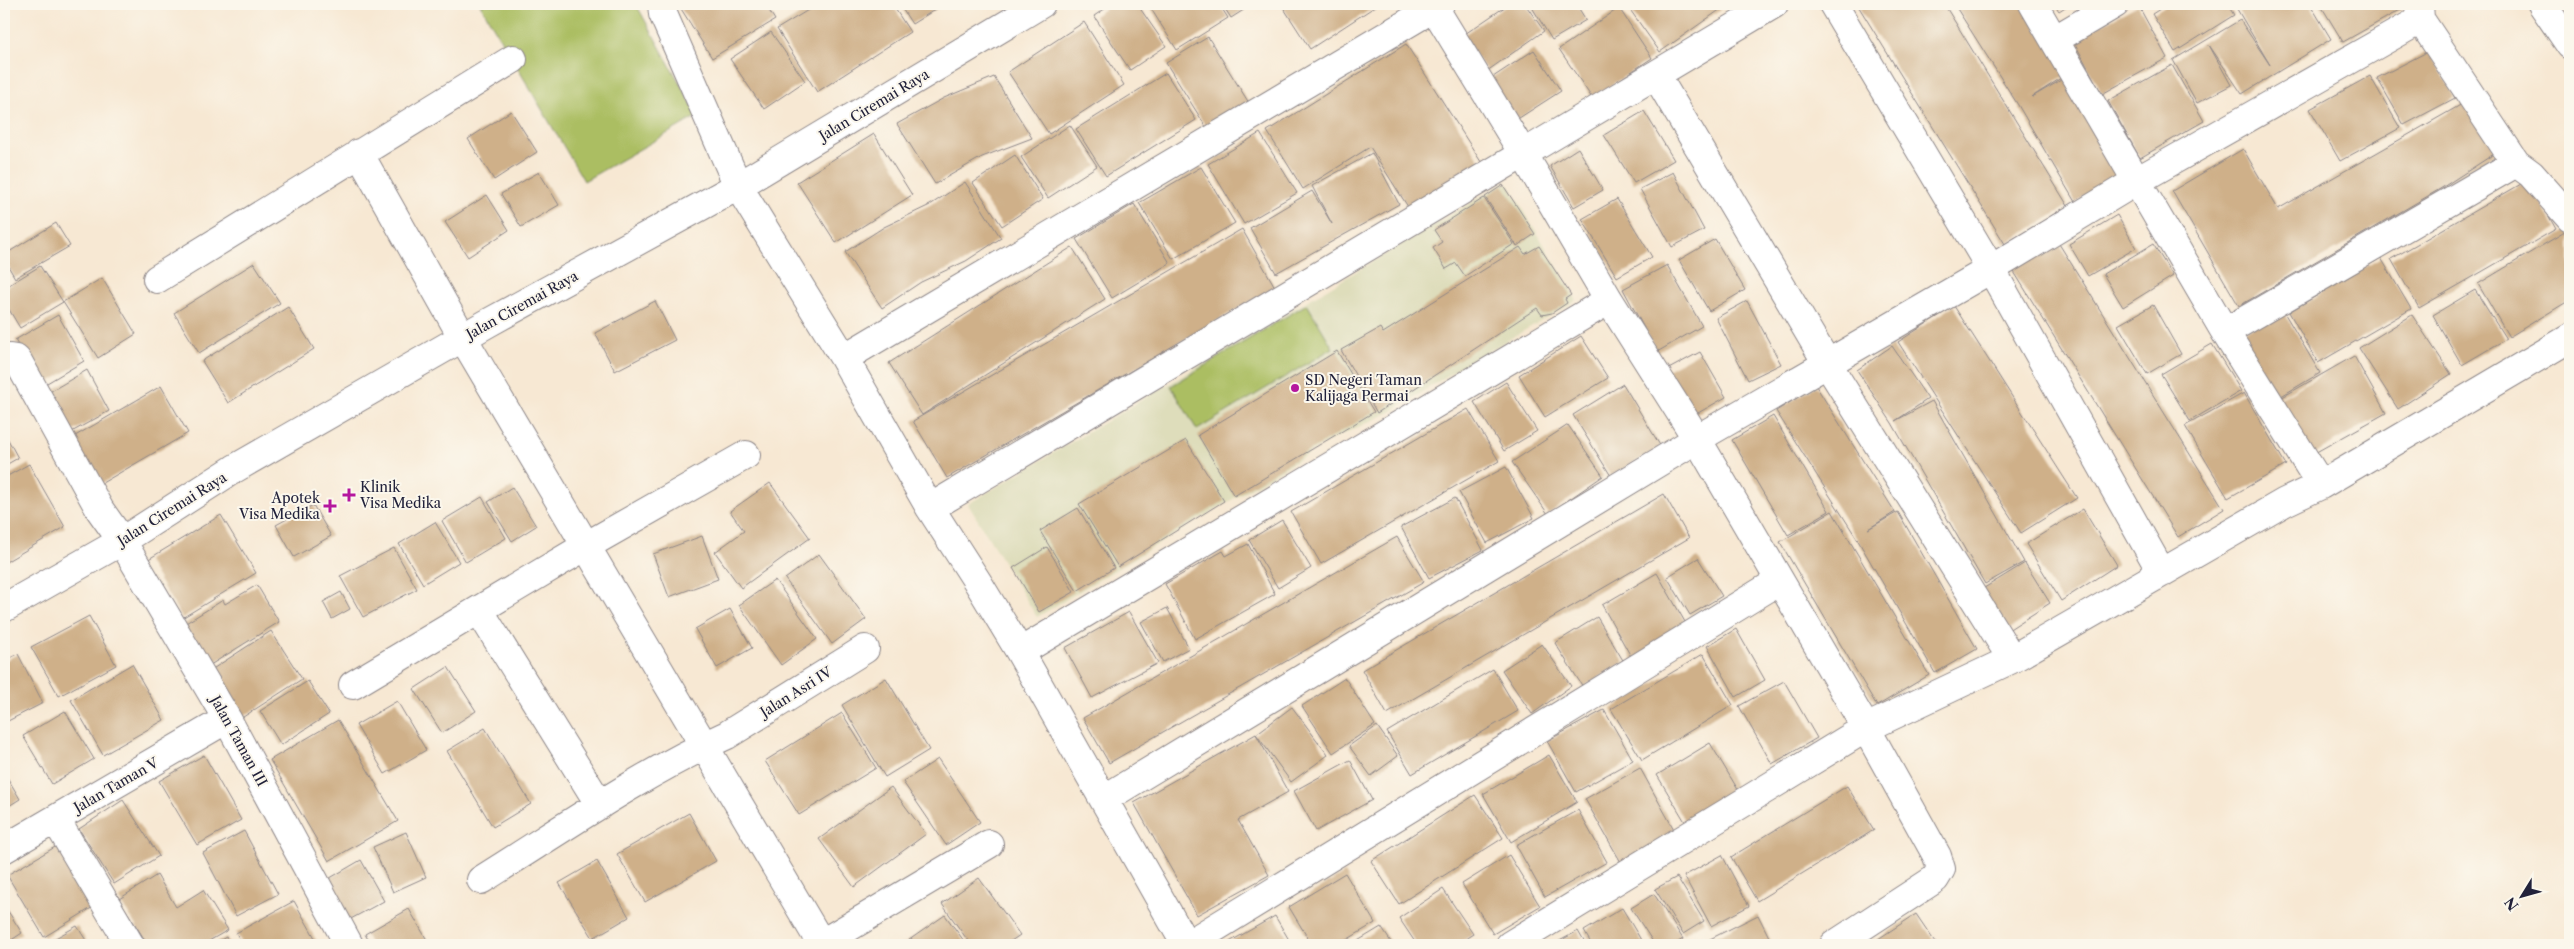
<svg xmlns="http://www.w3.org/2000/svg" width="2574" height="949" viewBox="0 0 2574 949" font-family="'Libre Caslon Text',serif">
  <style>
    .built { fill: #deddbb }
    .green { fill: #abbe62; stroke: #66704e }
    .building { fill: #cfb089 }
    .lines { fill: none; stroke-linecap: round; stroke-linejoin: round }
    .minor-casing { stroke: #8c8587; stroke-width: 30 }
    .minor { stroke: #fff; stroke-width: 28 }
    .poi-dot { fill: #b5179e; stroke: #fbf7ec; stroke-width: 2 }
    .labels { text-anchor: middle; stroke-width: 4; stroke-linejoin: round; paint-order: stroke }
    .street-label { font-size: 14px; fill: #22223b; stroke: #fbf7ec }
    .poi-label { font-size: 14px; fill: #22223b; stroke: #fbf7ec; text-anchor: start }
  </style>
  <rect width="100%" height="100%" fill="#fbf7ec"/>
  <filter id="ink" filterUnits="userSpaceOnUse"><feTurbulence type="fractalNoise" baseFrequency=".02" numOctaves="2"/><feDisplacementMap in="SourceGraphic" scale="10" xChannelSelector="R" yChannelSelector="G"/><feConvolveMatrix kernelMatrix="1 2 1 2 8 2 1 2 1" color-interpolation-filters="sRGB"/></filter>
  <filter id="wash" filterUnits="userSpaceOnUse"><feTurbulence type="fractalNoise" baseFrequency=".0096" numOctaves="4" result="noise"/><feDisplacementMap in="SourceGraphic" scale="20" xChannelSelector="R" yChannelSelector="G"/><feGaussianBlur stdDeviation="1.12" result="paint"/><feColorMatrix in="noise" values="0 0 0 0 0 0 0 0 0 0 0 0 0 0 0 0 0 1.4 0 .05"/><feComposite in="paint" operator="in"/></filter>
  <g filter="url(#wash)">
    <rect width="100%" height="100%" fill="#f7e8d3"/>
    <!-- built -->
    <path class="built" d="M1504,183L1509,185L1576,299L1574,302L1466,364L1390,412L1331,440L1037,617L968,504Z"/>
    <!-- green -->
    <path class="green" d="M480,4H636L698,116L584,181Z
      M1307,304L1333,348L1197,430L1171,386Z"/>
    <g id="blocks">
      <!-- building -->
      <path class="building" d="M678,4H765L775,20L712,58Z
        M818,4H892L910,32L817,92L777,29Z
        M899,4H944L912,24Z
        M1112,4H1137L1166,46L1130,70L1094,16Z
        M1148,4H1219L1228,18L1177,50Z
        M1222,4H1253L1231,18Z
        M1281,4H1379L1310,49Z
        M1509,4H1525L1544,31L1487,71L1462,36Z
        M1530,4H1576L1586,20L1552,40Z
        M1593,4H1604L1596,9Z
        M1626,4H1728L1660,52Z
        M1857,4H1944L2068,206L2005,244Z
        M1954,4H2022L2067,74L2032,97L2068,76L2126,173L2075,202L2018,105Z
        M2054,4H2070L2059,11Z
        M2168,4H2227L2234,15L2175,52L2152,14Z
        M2234,4H2310L2331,39L2242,94L2209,45L2231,85L2197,103L2173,60L2240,20L2270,65Z
        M2320,4H2408L2409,5L2343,42Z
        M2138,5L2167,58L2102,94L2073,40Z
        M1619,8L1652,58L1592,98L1559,49Z
        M1084,22L1124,85L1049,134L1008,72Z
        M771,32L805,81L764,109L730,59Z
        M1208,37L1249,103L1208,130L1166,63Z
        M1406,44L1483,165L1410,210L1370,147L1303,189L1267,131Z
        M1534,50L1561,91L1516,120L1490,79Z
        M2429,51L2455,98L2404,125L2377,78Z
        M2172,65L2204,121L2140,158L2108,101Z
        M1166,73L1196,120L1106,176L1076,129Z
        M2370,76L2400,128L2340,161L2310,109Z
        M994,77L1032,138L982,157L935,184L897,124L944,98Z
        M2464,103L2497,152L2440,189L2239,306L2172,191L2243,149L2278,209Z
        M511,111L537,152L494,180L468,139Z
        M1644,111L1674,160L1634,183L1604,135Z
        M1070,125L1097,166L1048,198L1021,157Z
        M1260,133L1297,193L1244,224L1208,164Z
        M874,134L912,195L836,243L797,182Z
        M1578,148L1603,190L1574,207L1550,166Z
        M1372,153L1399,204L1276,273L1250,228L1312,191L1332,224L1312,186Z
        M1015,155L1043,199L1002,226L973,183Z
        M1201,167L1235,223L1173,259L1139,203Z
        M539,172L559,205L521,227L501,194Z
        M1673,172L1704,230L1672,247L1640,189Z
        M2528,180L2556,229L2419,308L2391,259Z
        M965,182L1001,238L966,261L921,282L882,308L845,252L884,227L930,205Z
        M1503,185L1535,234L1517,246L1485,197Z
        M487,195L509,230L468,257L445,222Z
        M1484,198L1514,244L1465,276L1456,263L1446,269L1433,248L1442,242L1434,230Z
        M1617,199L1652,257L1617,277L1582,219Z
        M1134,204L1170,263L1112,298L1076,239Z
        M2117,215L2136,248L2088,276L2069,244Z
        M56,223L70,246L15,278L4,259V255Z
        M1242,229L1275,287L947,478L913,421Z
        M2568,230L2570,234V300L2509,337L2478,284Z
        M1715,239L1745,290L1709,311L1679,260Z
        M2056,239L2224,509L2178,537L2011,267Z
        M2153,244L2173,276L2123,307L2103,274Z
        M1539,246L1571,295L1565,299L1567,303L1552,313L1542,315L1537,308L1377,413L1341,350L1380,328L1383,333L1520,247L1525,254Z
        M1072,247L1105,299L922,415L889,363Z
        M2381,258L2411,309L2318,363L2289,312Z
        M254,263L280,303L199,353L174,313Z
        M1667,265L1702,326L1657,352L1623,289Z
        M40,266L63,302L20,328L4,301V288Z
        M102,278L136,334L98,358L63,302Z
        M2475,290L2506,339L2462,365L2433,315Z
        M655,301L675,340L615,371L595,333Z
        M1747,301L1781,364L1748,380L1716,318Z
        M2153,305L2181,354L2147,374L2118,325Z
        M1954,306L2077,498L2021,533L1898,342Z
        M288,307L314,349L228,403L202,361Z
        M2282,309L2320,373L2278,398L2240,334Z
        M58,315L84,361L42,386L15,340Z
        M2412,315L2451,374L2398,409L2359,348Z
        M1581,336L1608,378L1545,417L1519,375Z
        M2212,344L2241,391L2190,421L2161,374Z
        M1892,346L1928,399L1895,421L1932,401L2024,562L1985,584L1892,423L1857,370Z
        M1337,351L1374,412L1234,496L1198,435Z
        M1700,352L1726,397L1691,417L1665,371Z
        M2354,356L2386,413L2311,455L2279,399Z
        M87,370L109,411L68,434L46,394Z
        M1506,382L1537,431L1504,451L1474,402Z
        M1623,384L1661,447L1611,476L1573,415Z
        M161,386L188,433L97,486L70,439Z
        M1816,386L1895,512L1868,529L1898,512L1977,649L1935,673L1856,537L1776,411Z
        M2244,393L2286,465L2228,498L2185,426Z
        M1468,409L1499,461L1321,564L1291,512Z
        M1773,416L1829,511L1788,535L1732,440Z
        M1568,425L1603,476L1548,514L1512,462Z
        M4,432L18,458L4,466Z
        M1186,440L1224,501L1118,567L1079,504Z
        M29,464L65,527L4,563V478Z
        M1506,467L1534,518L1487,543L1459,492Z
        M770,483L810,538L741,588L715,552L744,531L730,511Z
        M512,487L536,526L512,541L488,502Z
        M1664,494L1689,538L1387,714L1362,670Z
        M482,497L506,538L466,562L442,521Z
        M1455,498L1483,550L1429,578L1401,527Z
        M313,505L331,536L294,557L276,525Z
        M1078,508L1114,568L1077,591L1040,531Z
        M2083,509L2117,565L2061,601L2026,544Z
        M1832,511L1929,675L1877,706L1780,542Z
        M221,515L256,573L182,618L147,560Z
        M1282,520L1311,568L1278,588L1249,540Z
        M435,522L459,562L423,584L399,544Z
        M702,536L718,579L669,597L653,554Z
        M1397,537L1424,582L1109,763L1083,718Z
        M1248,544L1275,594L1195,639L1165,584L1223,551L1226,556Z
        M1047,547L1074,592L1039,612L1013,568Z
        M394,548L417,589L363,617L340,576Z
        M819,554L866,619L832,644L785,579Z
        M1698,558L1722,596L1690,615L1667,577Z
        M2025,563L2050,603L2002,634L1976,593Z
        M1657,573L1689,629L1633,660L1602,605Z
        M775,580L817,639L781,665L739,605Z
        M257,585L279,622L207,667L181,626L223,600L225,604Z
        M341,592L350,609L332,619L323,602Z
        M1167,608L1189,648L1163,662L1141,622Z
        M730,609L752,648L717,668L695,629Z
        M1129,612L1158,663L1092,698L1065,648Z
        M89,616L116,665L59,696L31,647Z
        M1597,617L1624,662L1583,687L1555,643Z
        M1736,629L1765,680L1736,697L1707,646Z
        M271,631L302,679L240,719L208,672Z
        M1542,644L1571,686L1532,714L1502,670Z
        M18,654L43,703L4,723V661Z
        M1703,654L1733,705L1642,760L1611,709Z
        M132,664L164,720L103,755L71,700Z
        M448,667L476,711L442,733L414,689Z
        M1493,669L1518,711L1412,774L1387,732Z
        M886,678L929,750L885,777L842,705Z
        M1345,678L1375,725L1333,753L1302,706Z
        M308,681L329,714L281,745L260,711Z
        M1784,681L1817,738L1772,764L1739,706Z
        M397,701L426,750L385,774L356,725Z
        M1292,707L1328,755L1291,782L1256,734Z
        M1604,710L1633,760L1576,792L1547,741Z
        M65,711L94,759L52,784L23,736Z
        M842,713L876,768L799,815L765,761Z
        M338,720L398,821L329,861L270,760Z
        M1377,726L1398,756L1371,776L1349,746Z
        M485,728L531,804L493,827L447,751Z
        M1256,734L1288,792L1238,820L1269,875L1197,915L1134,803Z
        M1710,743L1740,793L1687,825L1657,775Z
        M204,755L241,820L197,845L159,781Z
        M1549,755L1577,802L1511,842L1483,794Z
        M938,759L980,822L946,845L903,782Z
        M1350,760L1372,800L1316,831L1294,791Z
        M1640,768L1676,833L1622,864L1585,799Z
        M4,772L20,799L4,809Z
        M1847,786L1874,830L1757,901L1731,857Z
        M891,787L926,834L854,887L819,839Z
        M1475,795L1503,838L1399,904L1371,861Z
        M123,800L159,856L114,884L79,829Z
        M1578,810L1607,862L1545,897L1516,845Z
        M689,813L716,861L645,902L617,854Z
        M244,831L278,894L236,916L203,853Z
        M406,832L426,877L393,892L373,847Z
        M62,843L98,904L44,937L7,875Z
        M1509,855L1540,906L1493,934L1462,884Z
        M1722,855L1749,906L1711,926L1684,876Z
        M361,860L384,901L347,921L325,881Z
        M597,861L629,917L593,938L559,883Z
        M1345,873L1375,923L1338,945H1312L1289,907Z
        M157,875L176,907L203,890L228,930L202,945H148L119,899Z
        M1677,877L1704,921L1683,934L1655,889Z
        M979,878L1020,935L1005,945H971L942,904Z
        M1443,889L1473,934L1456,945H1417L1399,918Z
        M1654,894L1683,939L1673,945H1655L1631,908Z
        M294,901L319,945H243L236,933Z
        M4,905L22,933L4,945Z
        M1622,908L1644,945H1592L1584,931Z
        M409,909L430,945H371L365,934Z
        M1916,914L1937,945H1869Z
        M945,915L967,945H902Z
        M1758,915L1773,945H1705L1704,942Z
        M1275,916L1292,945H1224Z
        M77,926L89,945H43Z
        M1381,927L1393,945H1351Z
        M1578,931L1586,945H1552Z
        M226,937L231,945H212Z"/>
    </g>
  </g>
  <g filter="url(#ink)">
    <use href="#blocks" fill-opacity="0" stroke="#8c8587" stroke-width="1"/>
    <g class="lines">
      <!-- minor casing -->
      <g class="minor-casing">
        <path id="minor" d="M662,4L663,14L738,186L844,358L930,508L977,581L1020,652L1186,945
          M1432,4L1524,155L1609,300L1697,439L1866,728L1937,856L1941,869L1935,879L1834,945
          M1833,4L1991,269L2162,573
          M2033,4L2225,332L2321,485
          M2542,4L2570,45
          M2420,19L2516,163L2531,174L2570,218
          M2054,40L2115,4
          M1656,75L1827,363L2012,659
          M359,153L463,338L822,945
          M157,279L513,59
          M2225,332L2516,163
          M844,358L1440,4
          M4,362L10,358L16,359L19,363L100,510L122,541L227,719L349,945
          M930,508L1774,4
          M4,608L122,541L234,469L488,323L738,186L1041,4
          M479,610L600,805
          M1020,652L1609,300
          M353,685L586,546L746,455
          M1104,799L1697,439L1991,269L2135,182L2413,24L2420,19L2419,4
          M56,820L130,945
          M4,849L227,719
          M481,880C561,830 641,774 727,735L865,649
          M819,945L989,844
          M1187,945L1779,581
          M1510,945L1866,728L2012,659L2285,502L2321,485L2570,338"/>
      </g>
      <!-- minor -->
      <use href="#minor" class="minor"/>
    </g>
  </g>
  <!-- markers -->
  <g class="poi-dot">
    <circle cx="1295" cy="388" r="5"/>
    <path d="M346.5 487.5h5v5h5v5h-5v5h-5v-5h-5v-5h5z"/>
    <path d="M327.5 498.5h5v5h5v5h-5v5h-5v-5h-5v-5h5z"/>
  </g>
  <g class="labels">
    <!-- street labels -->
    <g class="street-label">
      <text transform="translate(874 105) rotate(-31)" y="5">Jalan Ciremai Raya</text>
      <text transform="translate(522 305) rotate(-29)" y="5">Jalan Ciremai Raya</text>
      <text transform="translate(172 509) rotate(-32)" y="5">Jalan Ciremai Raya</text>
      <text transform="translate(796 692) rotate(-32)" y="5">Jalan Asri IV</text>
      <text transform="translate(239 741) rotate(61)" y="5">Jalan Taman III</text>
      <text transform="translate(116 785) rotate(-30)" y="5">Jalan Taman V</text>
    </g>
    <!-- poi labels -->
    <g class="poi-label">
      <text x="1305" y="385">SD Negeri Taman<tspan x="1305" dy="16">Kalijaga Permai</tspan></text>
      <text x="360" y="492">Klinik<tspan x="360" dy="16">Visa Medika</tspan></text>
      <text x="320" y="503" text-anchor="end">Apotek<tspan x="320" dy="16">Visa Medika</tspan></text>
    </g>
  </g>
  <!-- margin -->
  <rect width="2574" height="949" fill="none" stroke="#fbf7ec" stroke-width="20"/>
  <!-- north arrow -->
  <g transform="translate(2522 896) rotate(233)" stroke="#fbf7ec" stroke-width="4" paint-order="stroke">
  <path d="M0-4L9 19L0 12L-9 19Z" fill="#22223b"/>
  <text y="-8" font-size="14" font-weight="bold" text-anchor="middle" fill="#22223b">N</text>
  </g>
</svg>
